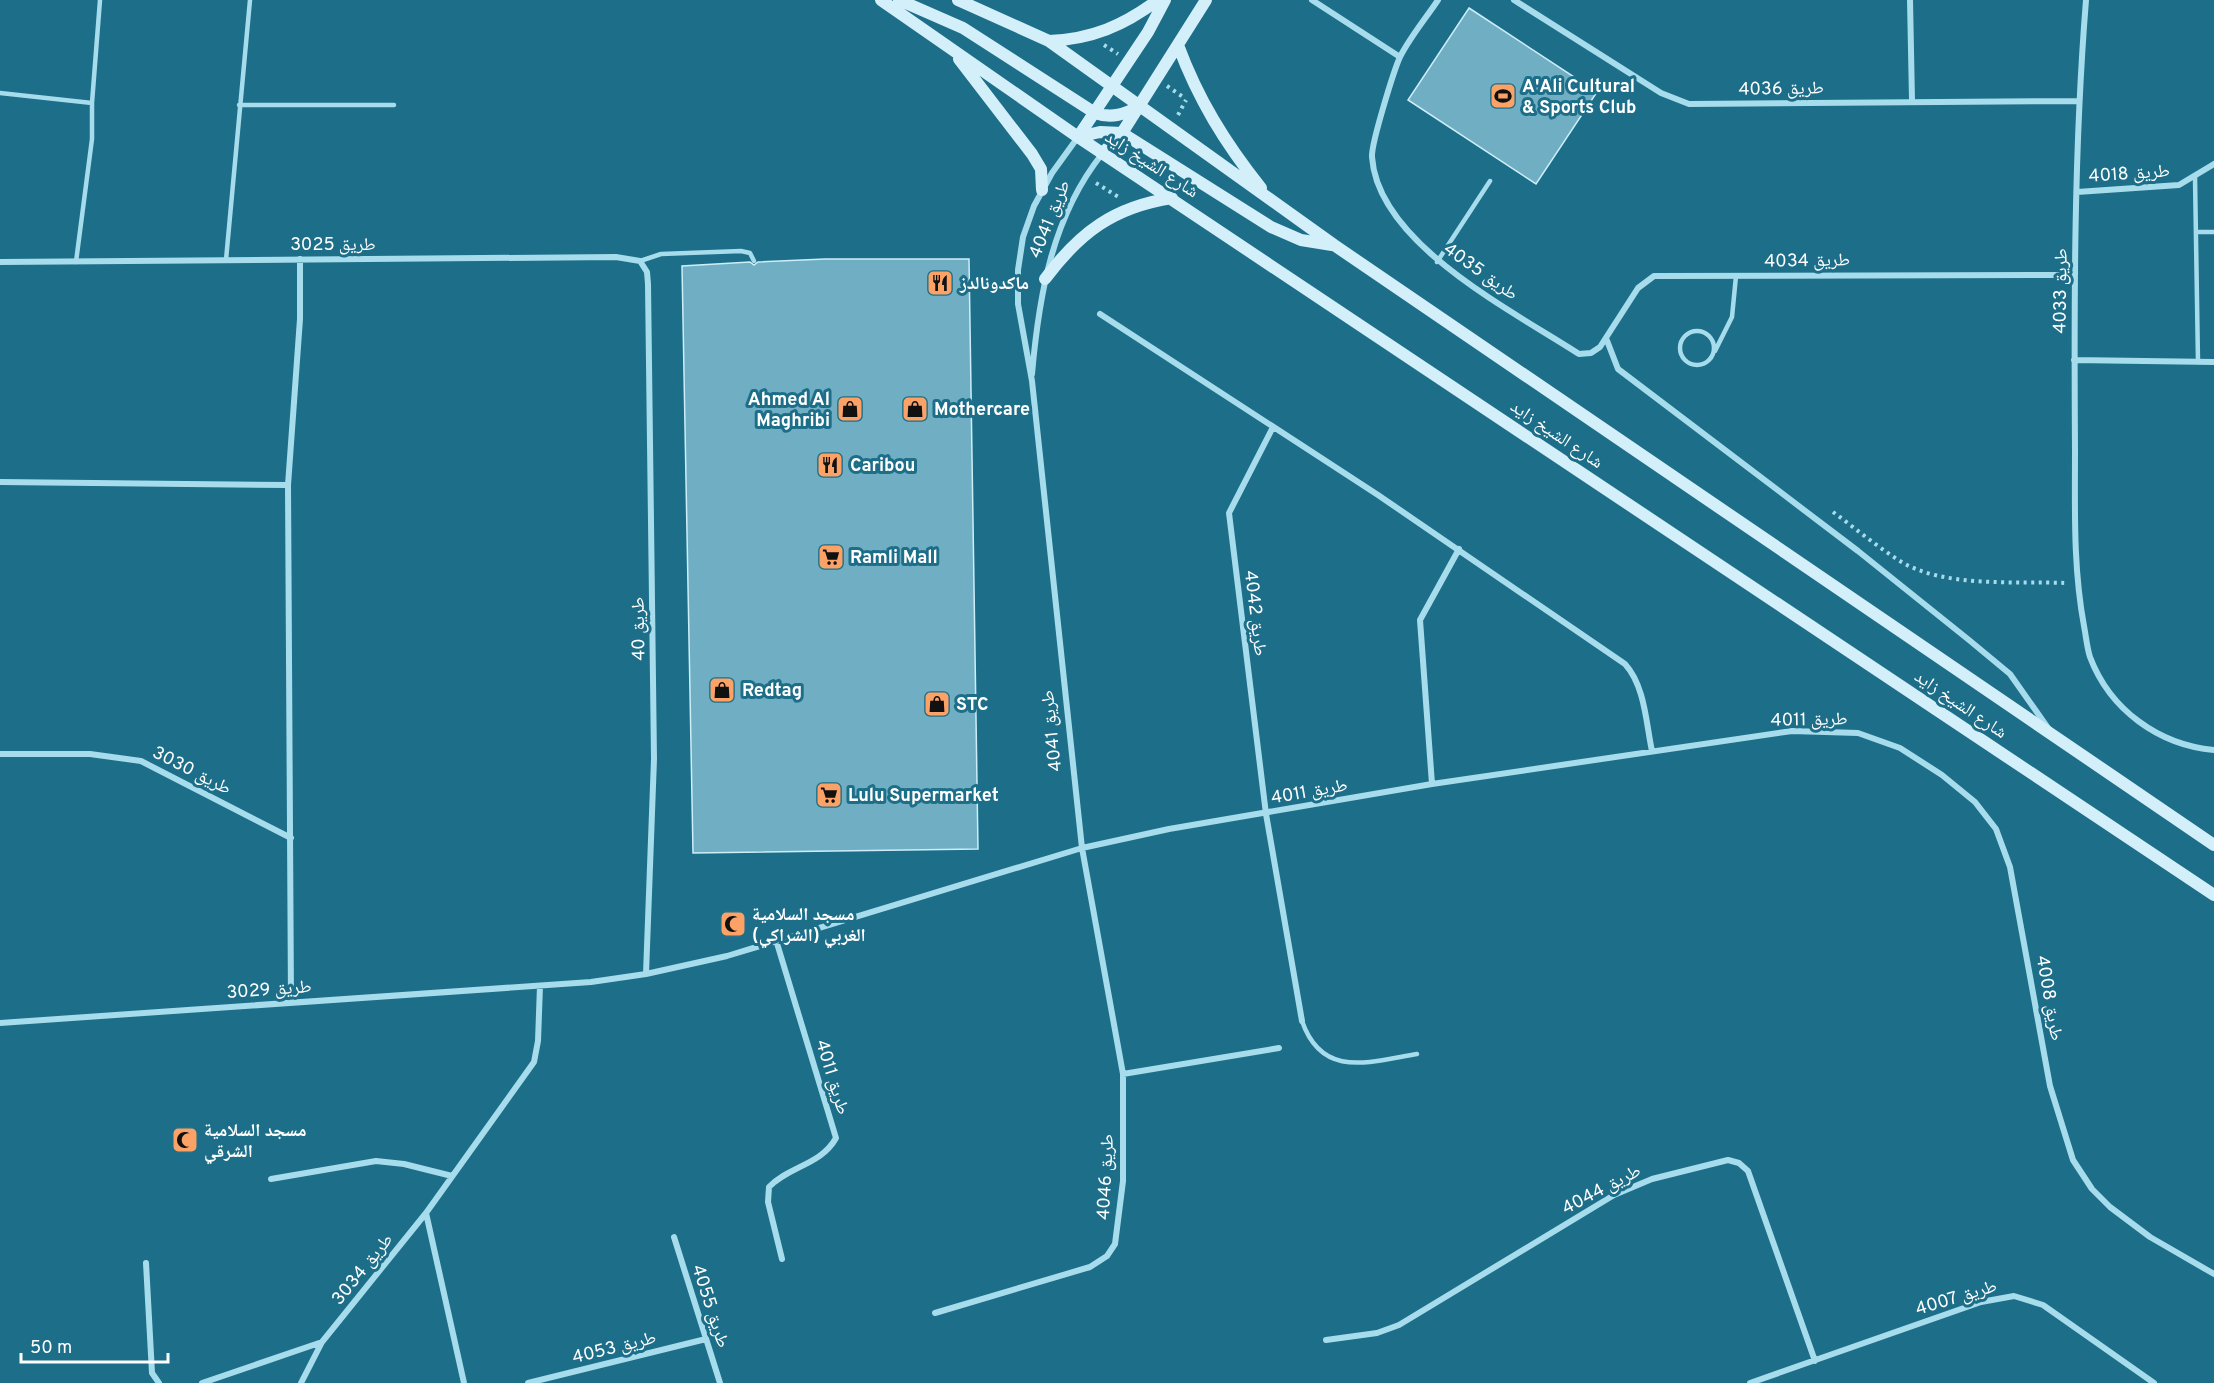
<svg xmlns="http://www.w3.org/2000/svg" width="2214" height="1383" viewBox="0 0 2214 1383" font-family="Overpass,'Noto Naskh Arabic',sans-serif">
  <style>
    .building { fill: #70afc3; stroke: #cdeef9; stroke-width: 1.5 }
    .lines { fill: none; stroke-linecap: round; stroke-linejoin: round }
    .path { stroke: #a7dcec; stroke-width: 4; stroke-dasharray: 3 4.5; stroke-linecap: butt }
    .lane { stroke: #a7dcec; stroke-width: 4.5 }
    .street { stroke: #a7dcec; stroke-width: 6 }
    .secondary { stroke: #d3eff9; stroke-width: 12 }
    .labels { text-anchor: middle; stroke-width: 6; stroke-linejoin: round; paint-order: stroke }
    .poi-label { font-size: 18px; font-weight: bold; fill: #fff; stroke: #1d6e89; text-anchor: start }
    .street-label { font-size: 18px; fill: #fff; stroke: #1d6e89 }
  </style>
  <rect width="100%" height="100%" fill="#1d6e89"/>
  <!-- building -->
  <path class="building" d="M1469,8L1597,92L1536,184L1408,100Z
    M825,259H969L978,849L693,853L682,266L750,262L754,265L758,262Z"/>
  <g class="lines">
    <!-- path -->
    <path class="path" d="M1104,45L1118,54
      M1167,86L1183,97
      M1178,115L1186,100
      M1096,183L1120,198
      M1833,512C1855,528 1876,546 1900,561C1943,588 2016,581 2066,583"/>
    <!-- lane -->
    <path class="lane" d="M0,93L92,103
      M239,105H394
      M2195,177L2198,362
      M2196,232H2214
      M226,260L250,0
      M640,261L661,254L741,251L750,253L754,261
      M76,262L92,139V103L100,0
      M1437,262L1490,181
      M1680 348a17 17 0 1 1 34 0a17 17 0 1 1-34 0Z
      M1715,351L1732,317L1736,276
      M1302,1021C1322,1079 1369,1062 1417,1054"/>
    <!-- street -->
    <path class="street" d="M1312,0L1400,57
      M1438,0C1426,18 1410,37 1400,57C1394,70 1371,144 1372,157C1378,244 1513,311 1579,354L1591,353L1600,347L1638,288L1654,276L2075,275
      M1514,0L1661,93L1689,104L2078,101
      M1910,0L1912,100
      M2086,0C2074,149 2074,300 2075,450C2075,509 2073,567 2084,626C2086,636 2087,648 2090,657C2110,710 2159,745 2214,750
      M2077,192L2179,185L2214,164
      M0,262L616,257L640,261L647,272L648,284L654,759L646,974
      M1100,314L1378,495L1625,664C1645,686 1646,723 1652,751
      M1606,338L1618,369L1858,551L1969,640L2010,674L2048,728
      M2074,360L2214,362
      M1032,374C1039,295 1052,217 1102,154
      M1273,427L1229,513L1266,814L1302,1021
      M0,482L288,485
      M0,754H90L141,761L291,838
      M1432,784L1420,620L1459,549
      M776,940L836,1138C821,1165 789,1166 769,1187L768,1202L782,1259
      M291,1003L288,485L300,319V259
      M0,1023L591,982L646,974L727,956L1082,848L1169,829L1432,784L1792,731L1858,733L1900,748L1942,775L1975,802L1996,829L2010,867L2050,1086L2073,1160L2092,1189L2110,1207L2150,1237L2214,1274
      M1123,1074L1279,1048
      M271,1179L376,1161L404,1164L452,1176
      M426,1213L464,1383
      M674,1237L720,1383
      M146,1263L152,1373L159,1383
      M935,1313L1090,1267L1107,1256L1115,1244L1123,1181V1074L1082,848L1032,381L1018,304V270L1023,237L1034,206L1052,173L1078,137
      M1326,1340L1377,1333L1399,1325L1614,1195L1652,1179L1728,1160L1739,1163L1748,1171L1815,1361
      M202,1383L322,1342
      M301,1383L322,1342L426,1213L534,1062L538,1041L540,986
      M528,1383L706,1339
      M1750,1383L1981,1302L2014,1296L2043,1305L2154,1383"/>
    <!-- secondary -->
    <path class="secondary" d="M881,0L1078,137L2214,895
      M899,0L963,28L1095,113C1112,119 1125,114 1140,106
      M958,0L1049,41L1334,245L2214,845
      M1049,41C1092,39 1123,26 1158,0
      M1178,45C1198,99 1225,143 1261,188
      M959,59L1032,154L1041,169L1042,190
      M1078,137L1100,132L1122,133L1271,227L1301,240L1332,245
      M1078,137L1148,32L1165,0
      M1102,154L1122,133L1206,0
      M1045,279C1080,232 1114,207 1172,198"/>
  </g>
  <!-- icons -->
  <defs>
    <g id="stadium-square" transform="scale(1.35)"><rect x="-9" y="-9" width="18" height="18" rx="4" fill="#fca266" stroke="#1d6e89"/><path d="M0-5a6.5 5 0 1 0 0 10a6.5 5 0 1 0 0-10ZM-3.5-1.8h7v3.6h-7Z" fill="#111"/></g>
    <g id="restaurant-square" transform="scale(1.35)"><rect x="-9" y="-9" width="18" height="18" rx="4" fill="#fca266" stroke="#1d6e89"/><path d="M-5-6h1v4h1v-4h1v4h1v-4h1v5L-1.5 .5V6h-2V.5L-5-1ZM5-6V6H3V1.5H1.5Q1.5-4 5-6Z" fill="#111"/></g>
    <g id="shop-square" transform="scale(1.35)"><rect x="-9" y="-9" width="18" height="18" rx="4" fill="#fca266" stroke="#1d6e89"/><path d="M-5-2.5h2.3a2.7 3.5 0 0 1 5.4 0H5L5.5 6h-11ZM-1.5-2.5h3a1.5 2.3 0 0 0-3 0Z" fill="#111"/></g>
    <g id="supermarket-square" transform="scale(1.35)"><rect x="-9" y="-9" width="18" height="18" rx="4" fill="#fca266" stroke="#1d6e89"/><path d="M-6-5.5h2.5l.6 2H6L4.5 2H-2.5L-4.4-4H-6ZM-1.5 3.2a1.3 1.3 0 1 0 .1 0ZM3 3.2a1.3 1.3 0 1 0 .1 0Z" fill="#111"/></g>
    <g id="mosque-square" transform="scale(1.35)"><rect x="-9" y="-9" width="18" height="18" rx="4" fill="#fca266" stroke="#1d6e89"/><path d="M3.5-4.9A6 6 0 1 0 3.5 4.9A5 5 0 1 1 3.5-4.9Z" fill="#111"/></g>
  </defs>
  <g fill-rule="evenodd">
    <use href="#stadium-square" x="1503" y="96"/>
    <use href="#restaurant-square" x="940" y="283"/>
    <use href="#shop-square" x="850" y="409"/>
    <use href="#shop-square" x="915" y="409"/>
    <use href="#restaurant-square" x="830" y="465"/>
    <use href="#supermarket-square" x="831" y="557"/>
    <use href="#shop-square" x="722" y="690"/>
    <use href="#shop-square" x="937" y="704"/>
    <use href="#supermarket-square" x="829" y="795"/>
    <use href="#mosque-square" x="733" y="924"/>
    <use href="#mosque-square" x="185" y="1140"/>
  </g>
  <g class="labels">
    <!-- poi labels -->
    <g class="poi-label">
      <text x="1522" y="92">A'Ali Cultural<tspan x="1522" dy="21">&amp; Sports Club</tspan></text>
      <text x="960" y="289">ماكدونالدز</text>
      <text x="830" y="405" text-anchor="end">Ahmed Al<tspan x="830" dy="21">Maghribi</tspan></text>
      <text x="934" y="415">Mothercare</text>
      <text x="850" y="471">Caribou</text>
      <text x="850" y="563">Ramli Mall</text>
      <text x="742" y="696">Redtag</text>
      <text x="956" y="710">STC</text>
      <text x="848" y="801">Lulu Supermarket</text>
      <text x="752" y="920">مسجد السلامية<tspan x="752" dy="21">الغربي (الشراكي)</tspan></text>
      <text x="204" y="1136">مسجد السلامية<tspan x="204" dy="21">الشرقي</tspan></text>
    </g>
    <!-- street labels -->
    <g class="street-label">
      <text transform="translate(1781 88) rotate(-1)" y="6">طريق 4036</text>
      <text transform="translate(1152 164) rotate(33)" y="6">شارع الشيخ زايد</text>
      <text transform="translate(2129 173) rotate(-4)" y="6">طريق 4018</text>
      <text transform="translate(1049 219) rotate(-68)" y="6">طريق 4041</text>
      <text x="333" y="250">طريق 3025</text>
      <text transform="translate(1807 260) rotate(-1)" y="6">طريق 4034</text>
      <text transform="translate(1481 271) rotate(35)" y="6">طريق 4035</text>
      <text transform="translate(2060 291) rotate(-89)" y="6">طريق 4033</text>
      <text transform="translate(1557 434) rotate(34)" y="6">شارع الشيخ زايد</text>
      <text transform="translate(1256 613) rotate(83)" y="6">طريق 4042</text>
      <text transform="translate(638 629) rotate(-91)" y="6">طريق 40</text>
      <text transform="translate(1961 704) rotate(34)" y="6">شارع الشيخ زايد</text>
      <text transform="translate(1809 719) rotate(-1)" y="6">طريق 4011</text>
      <text transform="translate(1051 731) rotate(-96)" y="6">طريق 4041</text>
      <text transform="translate(192 770) rotate(27)" y="6">طريق 3030</text>
      <text transform="translate(1309 791) rotate(-10)" y="6">طريق 4011</text>
      <text transform="translate(269 989) rotate(-4)" y="6">طريق 3029</text>
      <text transform="translate(2050 998) rotate(80)" y="6">طريق 4008</text>
      <text transform="translate(833 1077) rotate(73)" y="6">طريق 4011</text>
      <text transform="translate(1105 1177) rotate(-87)" y="6">طريق 4046</text>
      <text transform="translate(1601 1189) rotate(-28)" y="6">طريق 4044</text>
      <text transform="translate(362 1269) rotate(-51)" y="6">طريق 3034</text>
      <text transform="translate(1956 1297) rotate(-17)" y="6">طريق 4007</text>
      <text transform="translate(711 1306) rotate(72)" y="6">طريق 4055</text>
      <text transform="translate(614 1347) rotate(-14)" y="6">طريق 4053</text>
    </g>
  </g>
  <!-- scale -->
  <path d="M21 1353v9h147v-9" fill="none" stroke="#ffffff" stroke-width="3"/>
  <text x="30" y="1353" font-size="18" fill="#ffffff" stroke="#1d6e89" stroke-width="4.5" paint-order="stroke">50 m</text>
</svg>
